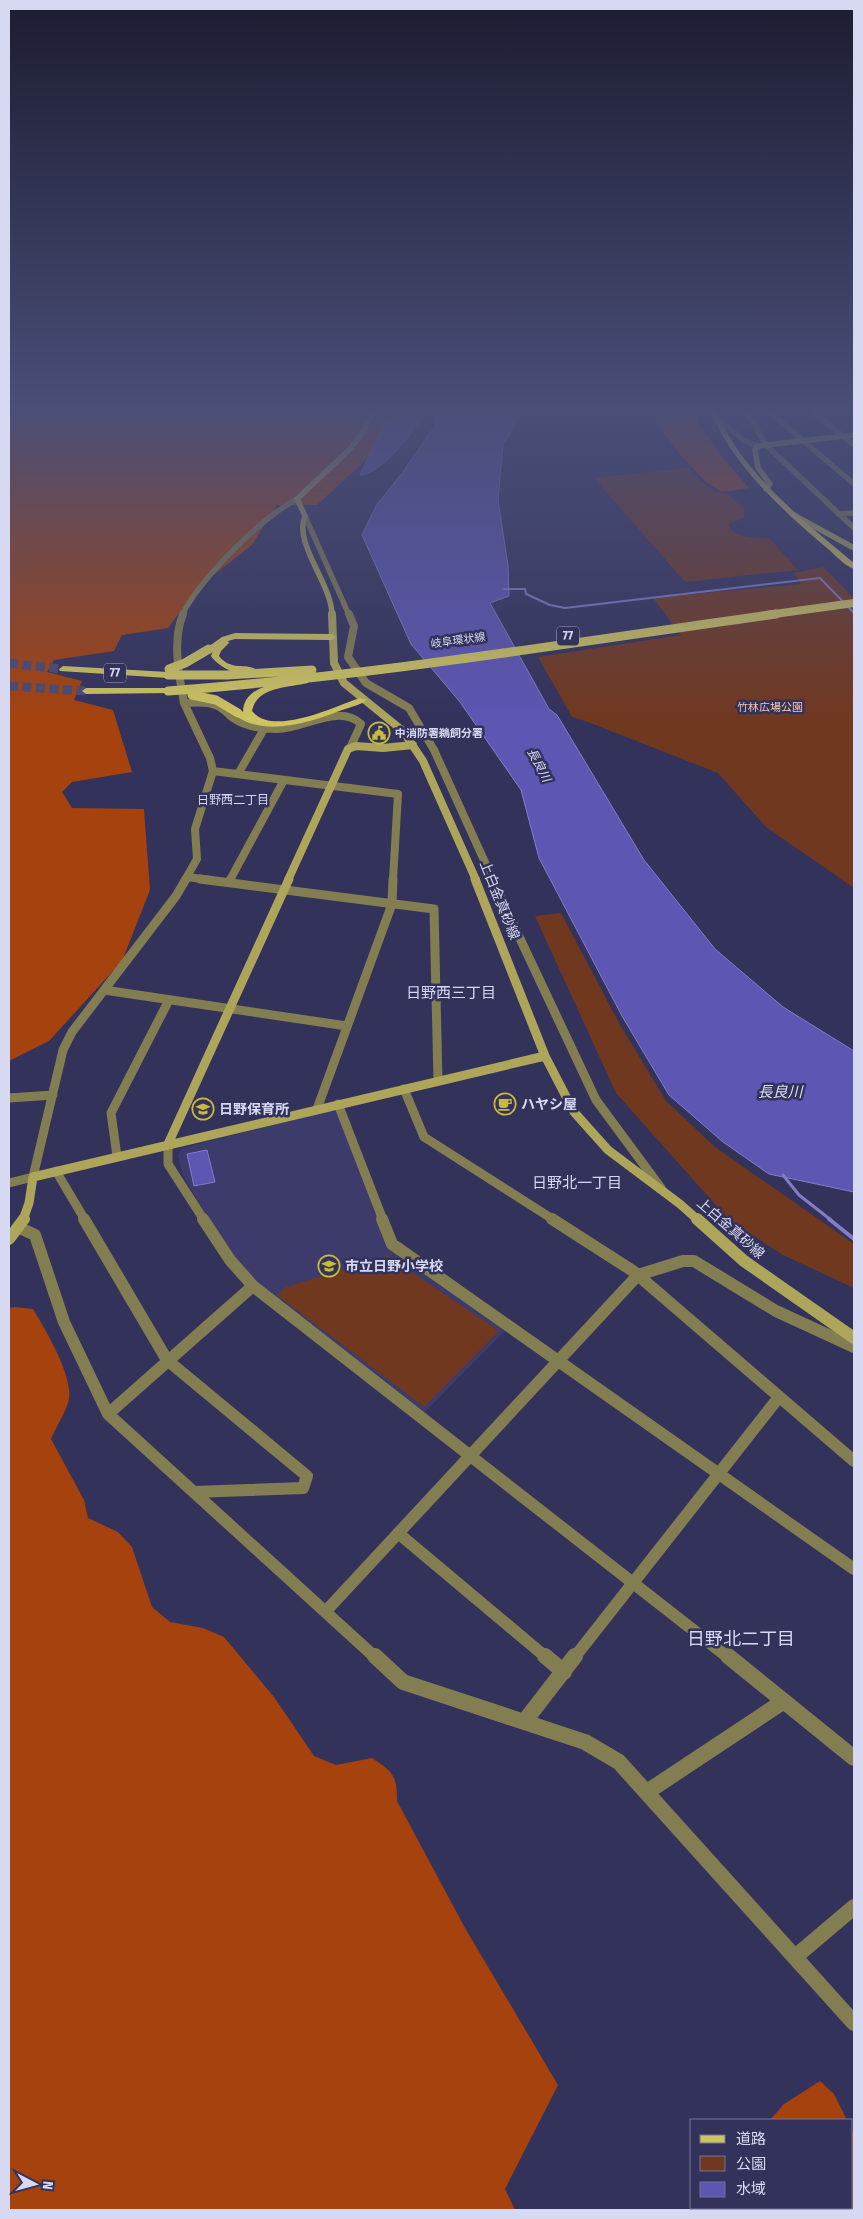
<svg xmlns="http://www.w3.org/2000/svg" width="863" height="2219" viewBox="0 0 863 2219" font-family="'Fira Sans Condensed','Noto Sans JP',sans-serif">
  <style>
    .built { fill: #3d3b6c }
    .green { fill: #713820 }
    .forest { fill: #a5420e }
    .water { fill: #5d56b3; stroke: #827dc6 }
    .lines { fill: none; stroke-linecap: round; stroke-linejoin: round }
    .stream-far2 { stroke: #827dc6; stroke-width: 2 }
    .stream-far1 { stroke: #827dc6; stroke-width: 3 }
    .stream { stroke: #827dc6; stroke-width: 4 }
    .primary-tunnel { stroke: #4c4b72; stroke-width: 9; stroke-dasharray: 9 4.5; stroke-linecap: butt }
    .street-far4 { stroke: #837e51; stroke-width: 5.5 }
    .street-far3 { stroke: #837e51; stroke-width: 8 }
    .street-far2 { stroke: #837e51; stroke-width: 9 }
    .street-far1 { stroke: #837e51; stroke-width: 12 }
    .street { stroke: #837e51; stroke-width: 16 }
    .secondary-far3 { stroke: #ada55a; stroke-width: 5.5 }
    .secondary-far2 { stroke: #ada55a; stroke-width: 8 }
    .secondary-far1 { stroke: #ada55a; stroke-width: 9 }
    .secondary { stroke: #ada55a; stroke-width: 12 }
    .primary { fill: #cdc360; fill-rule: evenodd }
    .primary-bridge-far1 { stroke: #cdc360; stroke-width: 8 }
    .primary-bridge { stroke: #cdc360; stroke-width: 9 }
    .labels { text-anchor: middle; stroke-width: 5; stroke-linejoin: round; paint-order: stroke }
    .far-street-label { font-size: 11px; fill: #d7d9f3; stroke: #33325b }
    .far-park-label { font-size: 11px; fill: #f8c2ac; stroke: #33325b }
    .far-poi-label { font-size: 11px; font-weight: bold; fill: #d7d9f3; stroke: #33325b; text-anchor: start }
    .shield { fill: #33325b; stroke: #a6a7c5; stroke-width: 1 }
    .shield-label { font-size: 12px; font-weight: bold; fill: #d7d9f3 }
    .far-water-label { font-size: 12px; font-style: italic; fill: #dcddf7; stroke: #33325b }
    .far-neighbourhood-label { font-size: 12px; fill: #d7d9f3; stroke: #33325b }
    .street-label { font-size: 14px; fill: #d7d9f3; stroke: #33325b }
    .poi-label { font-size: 14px; font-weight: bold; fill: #d7d9f3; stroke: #33325b; text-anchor: start }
    .neighbourhood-label { font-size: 15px; fill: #d7d9f3; stroke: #33325b }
    .water-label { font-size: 15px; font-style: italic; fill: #dcddf7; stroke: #33325b }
    .near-neighbourhood-label { font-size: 18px; fill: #d7d9f3; stroke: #33325b }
  </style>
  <rect width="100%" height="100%" fill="#33325b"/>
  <!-- built -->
  <path class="built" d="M331,1111L337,1113L388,1246L506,1330L423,1414L260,1287L225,1246L182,1174L178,1155L182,1148Z"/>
  <!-- green -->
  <path class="green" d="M688,468C699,480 711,493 728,494L744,509V518L731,522L729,525C736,540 756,536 770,539L798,570L685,582L594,478Z
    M823,567L854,598V888L766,827L718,773L588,722L572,717L538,657L681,635L653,598L801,584L794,573Z
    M561,913L620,1025L666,1101L715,1147L854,1244V1288L783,1255L729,1220L616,1093L535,916Z
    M388,1256L499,1331L424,1407L277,1295L286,1287Z"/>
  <!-- forest -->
  <path class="forest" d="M9,408H395L387,419L368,458L317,505H277L252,545L198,587L168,628L122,635L114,651L54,660L47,672L82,681L74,700L113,710L132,772L72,782L62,792L72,808L144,809L150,890L122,961L49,1041L9,1061Z
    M653,408H697V421L722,457L749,488L722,492L707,483L682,457L657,423Z
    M15,1307L33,1309C45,1329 76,1380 68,1403C64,1415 56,1427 51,1439L84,1500L88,1518L118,1532L132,1547L152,1607L170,1622L203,1628L224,1637L274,1697L314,1756L336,1765L372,1758C393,1772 397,1775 397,1801L465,1928L558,2085L505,2189L515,2210H9V1308Z
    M820,2081L834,2094L847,2120H770L784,2104Z
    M852,2131L854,2136V2210H706L705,2208H852Z"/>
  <!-- water -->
  <path class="water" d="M395,408H431C417,426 383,474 360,475L387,419Z
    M438,408H518L520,410L513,429L503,444L498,500L508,566L509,596L490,603L549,709L557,715L644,860L715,949L783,1007L854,1051V1192L769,1174L723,1142L669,1095L622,1016L539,858L521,790L460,702L411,644L362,535L376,506L402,473L435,426Z
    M207,1150L215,1182L194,1186L187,1154Z"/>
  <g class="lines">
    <!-- stream-far2 -->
    <path class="stream-far2" d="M504,589H525L526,594L550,605L565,608L820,578L854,613"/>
    <!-- stream-far1 -->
    <path class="stream-far1" d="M783,1175L799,1195L831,1220"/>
    <!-- stream -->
    <path class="stream" d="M829,1219L854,1239"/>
    <!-- primary-tunnel -->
    <path class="primary-tunnel" d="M9,663L63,669
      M9,686L86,691"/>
    <!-- street-far4 -->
    <path class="street-far4" d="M749,408L748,414L766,445L854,528
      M765,408L854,484
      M808,408L854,445
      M849,408L854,412
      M716,417L745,441L758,446
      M839,514L854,513
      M305,516L349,615
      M182,615C200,579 261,518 297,499"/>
    <!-- street-far3 -->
    <path class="street-far3" d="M183,614C172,641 179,675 184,703
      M349,614L354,626L348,657L366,683L409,708L434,750L493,880
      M213,771L398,794L393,880
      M238,774L264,729
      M187,877L210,880
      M185,880L197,859L195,829L213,771L210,758L184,703C194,703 205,701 215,705C222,707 227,713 233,718C246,727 262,729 277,729C304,729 339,703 361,724L351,746
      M230,880L284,780"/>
    <!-- street-far2 -->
    <path class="street-far2" d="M200,879L434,909L438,1081
      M492,879L596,1100L661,1188
      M229,882L231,879
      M104,990L347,1026
      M404,1089L424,1137L554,1220
      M9,1098L53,1095
      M338,1104L383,1220
      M317,1109L392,904L393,879
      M168,1144V1164L204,1220
      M117,1156L111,1113L169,1000
      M56,1171L85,1220
      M9,1183L33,1177L63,1050L72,1032L176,896L186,879"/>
    <!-- street-far1 -->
    <path class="street-far1" d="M84,1219L167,1360L307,1476L303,1488L194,1492
      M203,1219L230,1260L253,1286L729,1658
      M382,1219L392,1244L854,1569
      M552,1219L633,1271L854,1461
      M20,1228L35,1235L64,1322L108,1414L376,1658
      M108,1414L253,1286
      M398,1533L547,1658
      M326,1611L638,1275L683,1261H694L776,1311L854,1347
      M574,1658L779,1397"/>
    <!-- street -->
    <path class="street" d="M375,1656L403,1682L585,1742L619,1762L854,2023
      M545,1656L564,1672
      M728,1656L854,1758
      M524,1722L575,1656
      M647,1792L784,1701
      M795,1957L854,1907"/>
    <!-- secondary-far3 -->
    <path class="secondary-far3" d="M766,489L770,484L758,468L755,450L758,446L854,435
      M792,514L854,548
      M332,615C332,584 293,543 305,516L297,499L351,448L362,433L374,408"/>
    <!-- secondary-far2 -->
    <path class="secondary-far2" d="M332,614L334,663L344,683L403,731L423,761L476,880
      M288,880L348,749L356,746L383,748L413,745"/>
    <!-- secondary-far1 -->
    <path class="secondary-far1" d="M475,879L545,1056L574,1112L608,1150L680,1204L698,1220
      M168,1144L289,879
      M23,1220L29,1203L33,1177L545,1056"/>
    <!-- secondary -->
    <path class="secondary" d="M697,1219L744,1261L854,1338
      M9,1239L24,1219"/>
    <!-- primary -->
    <path class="primary" d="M710,408H716C736,468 807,524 854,563V569C845,566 835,555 827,548C786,514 727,460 710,408Z
      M235,633L332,634L336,637L332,640L235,639L228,641L229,643L221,651L219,656C232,672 246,662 257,670C244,680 219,668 211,656L213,650L209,652L205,649L222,637Z
      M63,666L168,672L172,675L168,678L60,671L59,669Z
      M305,678L308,679V683C288,688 257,686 252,711C273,737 333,707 360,698L367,700C361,705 350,707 342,710C312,722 261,739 233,713L238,710L243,712C243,684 284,682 305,678Z
      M168,688L171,689V693L86,694L82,691L86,688Z"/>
    <!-- primary-bridge-far1 -->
    <path class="primary-bridge-far1" d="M767,615L854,603"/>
    <!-- primary-bridge -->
    <path class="primary-bridge" d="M169,669L185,663L209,649
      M168,675H227L312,670
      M168,691C372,676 574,642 776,614
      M192,695L216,700L238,713"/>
  </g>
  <!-- sky -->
  <linearGradient id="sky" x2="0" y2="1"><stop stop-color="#1c1c32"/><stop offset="0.57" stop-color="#4a4f77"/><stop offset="1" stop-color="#4a4f77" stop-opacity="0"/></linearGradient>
  <rect width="863" height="719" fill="url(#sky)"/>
  <!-- icons -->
  <defs>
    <g id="civic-ring" transform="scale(1.125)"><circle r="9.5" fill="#33325b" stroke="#c8bb3b" stroke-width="1.5"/><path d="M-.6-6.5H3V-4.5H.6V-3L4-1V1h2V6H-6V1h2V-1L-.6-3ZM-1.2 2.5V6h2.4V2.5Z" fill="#c8bb3b"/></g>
    <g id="cafe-ring" transform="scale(1.125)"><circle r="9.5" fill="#33325b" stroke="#c8bb3b" stroke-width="1.5"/><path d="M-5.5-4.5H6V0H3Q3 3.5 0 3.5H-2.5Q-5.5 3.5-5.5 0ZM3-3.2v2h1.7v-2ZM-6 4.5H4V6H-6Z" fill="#c8bb3b"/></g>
    <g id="school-ring" transform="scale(1.125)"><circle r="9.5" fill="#33325b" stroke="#c8bb3b" stroke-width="1.5"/><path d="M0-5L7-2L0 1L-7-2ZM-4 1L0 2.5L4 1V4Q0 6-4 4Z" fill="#c8bb3b"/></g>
  </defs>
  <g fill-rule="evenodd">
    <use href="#civic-ring" x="379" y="733"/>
    <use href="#cafe-ring" x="505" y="1104"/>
    <use href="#school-ring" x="203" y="1109"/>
    <use href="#school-ring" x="329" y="1266"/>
  </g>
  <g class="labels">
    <!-- far-street labels -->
    <g class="far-street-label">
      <text transform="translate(458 640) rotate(-8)" y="4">岐阜環状線</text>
    </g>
    <!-- far-park labels -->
    <g class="far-park-label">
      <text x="770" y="711">竹林広場公園</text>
    </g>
    <!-- far-poi labels -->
    <g class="far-poi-label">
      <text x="395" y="737">中消防署鵜飼分署</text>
    </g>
    <!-- shield labels -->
    <g class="shield">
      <rect x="557" y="626.5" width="22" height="19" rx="4"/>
      <rect x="104" y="663.5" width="22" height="19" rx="4"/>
    </g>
    <g class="shield-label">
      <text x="568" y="640">77</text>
      <text x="115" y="677">77</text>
    </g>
    <!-- far-water labels -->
    <g class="far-water-label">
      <text transform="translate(539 765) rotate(62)" y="4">長良川</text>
    </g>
    <!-- far-neighbourhood labels -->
    <g class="far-neighbourhood-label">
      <text x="233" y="804">日野西二丁目</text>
    </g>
    <!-- street labels -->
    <g class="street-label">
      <text transform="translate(500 900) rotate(68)" y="5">上白金真砂線</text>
      <text transform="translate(731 1228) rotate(41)" y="5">上白金真砂線</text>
    </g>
    <!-- poi labels -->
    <g class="poi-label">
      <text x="521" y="1109">ハヤシ屋</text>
      <text x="219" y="1114">日野保育所</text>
      <text x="345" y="1271">市立日野小学校</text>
    </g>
    <!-- neighbourhood labels -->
    <g class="neighbourhood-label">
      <text x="451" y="998">日野西三丁目</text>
      <text x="577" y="1188">日野北一丁目</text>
    </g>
    <!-- water labels -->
    <g class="water-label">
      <text x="780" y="1097">長良川</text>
    </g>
    <!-- near-neighbourhood labels -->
    <g class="near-neighbourhood-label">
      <text x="741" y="1645">日野北二丁目</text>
    </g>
  </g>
  <!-- border -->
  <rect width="863" height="2219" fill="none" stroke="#d7d9f3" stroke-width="20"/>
  <!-- legend -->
  <rect x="690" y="2119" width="162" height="90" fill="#33325b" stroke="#757598"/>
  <rect x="700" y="2135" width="25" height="8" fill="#cdc360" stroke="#757598"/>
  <text x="736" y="2144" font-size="15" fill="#d7d9f3">道路</text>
  <rect x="700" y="2156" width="25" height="15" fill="#713820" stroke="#757598"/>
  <text x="736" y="2169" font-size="15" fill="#d7d9f3">公園</text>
  <rect x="700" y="2182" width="25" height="15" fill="#5d56b3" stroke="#757598"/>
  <text x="736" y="2194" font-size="15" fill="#d7d9f3">水域</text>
  <!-- north arrow -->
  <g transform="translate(35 2184) rotate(96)" stroke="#33325b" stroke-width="4" paint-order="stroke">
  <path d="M0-4L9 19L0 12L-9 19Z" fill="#d7d9f3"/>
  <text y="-8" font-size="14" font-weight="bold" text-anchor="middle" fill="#d7d9f3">N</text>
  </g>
</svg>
